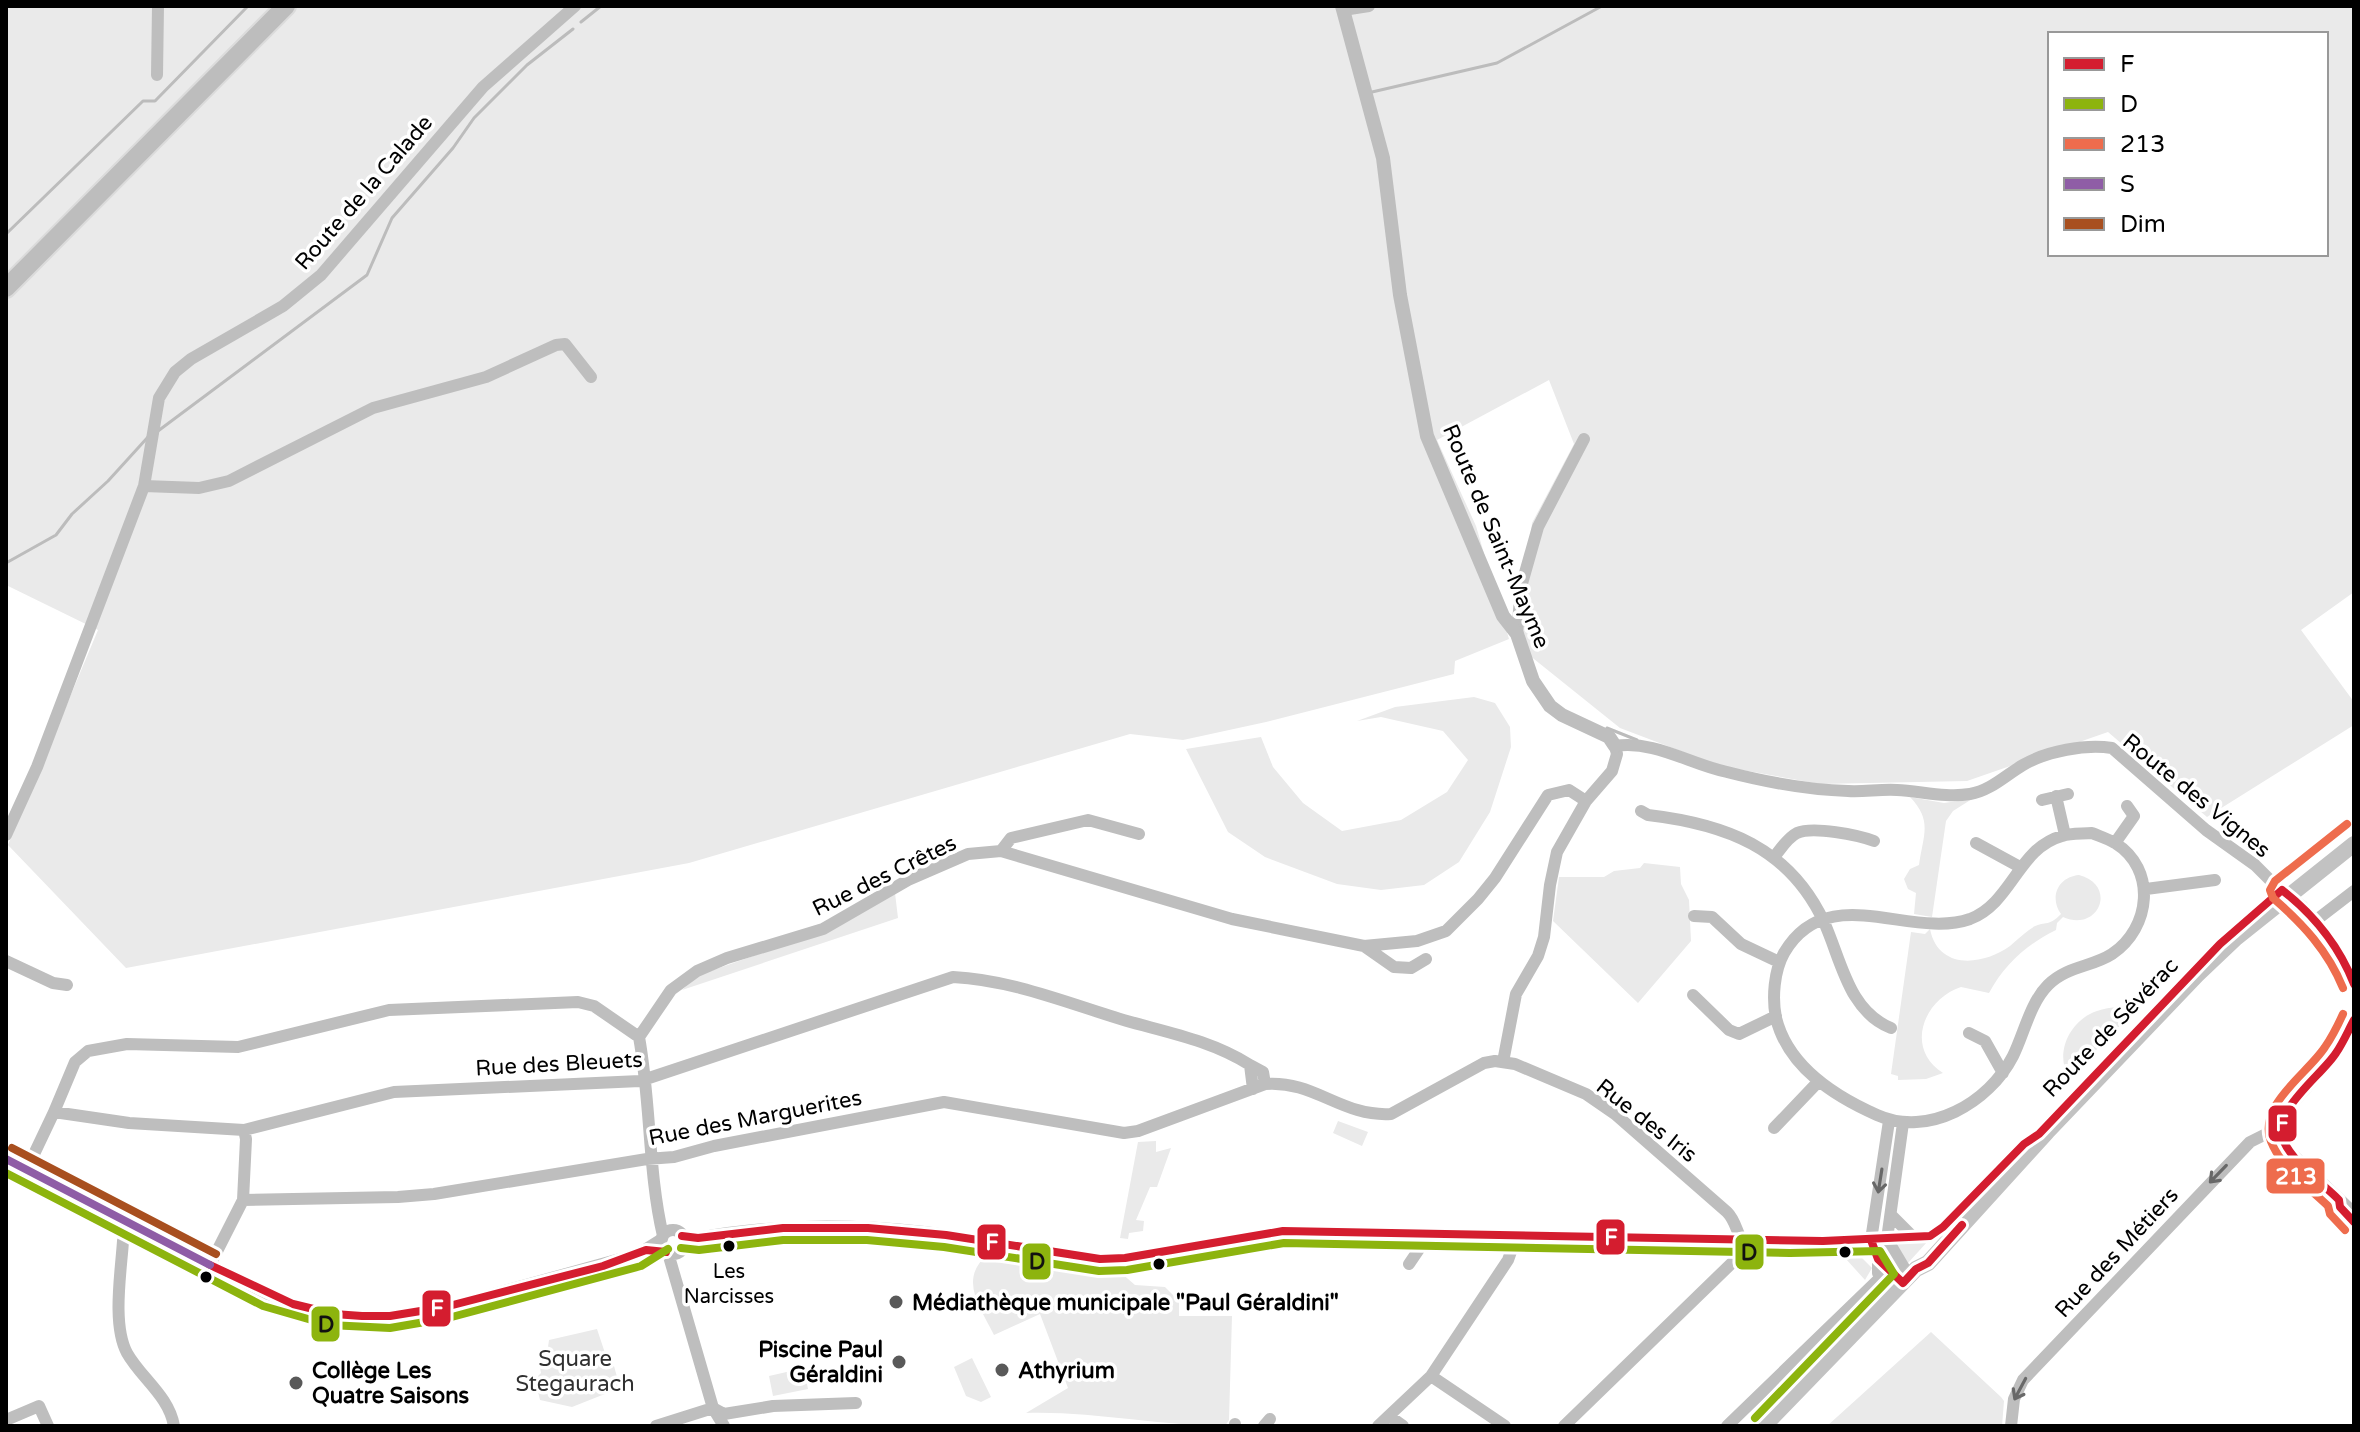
<svg xmlns="http://www.w3.org/2000/svg" width="2360" height="1432" viewBox="0 0 2360 1432" font-family="'Varela Round',sans-serif">
  <style>
    .green { fill: #eaeaea; fill-rule: evenodd }
    .lines { fill: none; stroke-linecap: round; stroke-linejoin: round }
    .stream { stroke: #bcbcbc; stroke-width: 3 }
    .primary-casing { stroke: #dbdbdb; stroke-width: 22 }
    .minor { stroke: #bebebe; stroke-width: 12 }
    .tertiary { stroke: #bebebe; stroke-width: 14 }
    .secondary { stroke: #c2c2c2; stroke-width: 16 }
    .primary { stroke: #bdbdbd; stroke-width: 18 }
    .bus-1-casing { stroke: #fff; stroke-width: 14 }
    .bus-2-casing { stroke: #fff; stroke-width: 14 }
    .bus-3-casing { stroke: #fff; stroke-width: 14 }
    .bus-4-casing { stroke: #fff; stroke-width: 14 }
    .bus-5-casing { stroke: #fff; stroke-width: 14 }
    .bus-1 { stroke: #d41d2f; stroke-width: 8 }
    .bus-2 { stroke: #8db40e; stroke-width: 8 }
    .bus-3 { stroke: #ee6c4d; stroke-width: 8 }
    .bus-4 { stroke: #8f5da6; stroke-width: 8 }
    .bus-5 { stroke: #a84f1f; stroke-width: 8 }
    .oneway { stroke: #686868 }
    .bus-dot { fill: #000; stroke: #fff; stroke-width: 3 }
    .poi-dot { fill: #595959; stroke: #fff; stroke-width: 3 }
    .labels { text-anchor: middle; stroke-width: 7; stroke-linejoin: round; paint-order: stroke }
    .bus-label { font-size: 20px; fill: #000; stroke: #fff }
    .street-label { font-size: 22px; fill: #000; stroke: #fff }
    .poi-label { font-size: 22px; font-weight: bold; fill: #000; stroke: #fff; text-anchor: start }
    .park-label { font-size: 22px; fill: #303030; stroke: #fff }
    .line-badge { stroke: #fff; stroke-width: 3 }
    .badge-label { font-size: 22px; text-anchor: middle; font-weight: bold; fill: #fff }
    .pale-badge-label { font-size: 22px; text-anchor: middle; font-weight: bold; fill: #111 }
  </style>
  <rect width="100%" height="100%" fill="#fff"/>
  <!-- green -->
  <path class="green" d="M6,6H2354V592L2301,630L2354,702V725L2207,817L2108,732L1967,781L1820,784L1720,766L1620,728L1519,647L1532,523L1574,444L1549,380L1437,440L1476,526L1509,639L1455,661L1454,674L1266,722L1183,740L1130,734L689,863L126,968L8,845L98,630L6,585ZM2050,34H2326V254H2050Z
    M1474,697L1495,703L1510,727L1511,747L1490,812L1459,862L1424,885L1381,890L1337,884L1265,857L1228,832L1186,749L1261,737L1273,767L1303,803L1342,831L1401,820L1447,792L1468,760L1443,731L1381,717L1357,721L1395,707Z
    M1910,797L1944,803L1972,799L1953,811L1946,821L1932,917L1914,914L1916,893L1908,889L1904,879L1910,869L1919,865C1923,835 1933,821 1910,797Z
    M1644,863L1680,867L1681,884L1689,900L1691,941L1638,1003L1553,921L1559,877H1604L1614,871L1640,868Z
    M2079,875C2118,885 2099,933 2063,917L2057,923L2056,930C2026,945 2005,964 1989,993L1961,987C1924,999 1904,1048 1943,1073L1926,1079L1898,1080V1076L1891,1074L1911,932L1925,934L1930,929C1938,970 1982,966 2010,946C2016,941 2022,935 2029,930C2043,919 2047,929 2061,914C2049,897 2058,877 2079,875Z
    M895,893L898,918L682,990L699,975L799,940Z
    M2141,1004L2069,1078C2054,1053 2070,1020 2097,1011C2110,1006 2127,1007 2141,1004Z
    M1338,1121L1368,1132L1362,1146L1333,1133Z
    M1156,1141V1152L1171,1148L1157,1187H1150L1136,1220L1144,1221L1143,1231L1129,1233L1128,1239L1120,1238L1138,1142Z
    M1928,1241L1908,1263L1894,1242Z
    M1836,1248L1855,1255V1251L1872,1268L1865,1280Z
    M987,1255L1113,1276L1120,1272L1135,1285L1165,1287L1179,1301V1316H1232L1229,1420L1225,1426C1158,1426 1093,1411 1026,1413L1068,1388L1040,1314L994,1335C981,1308 958,1280 987,1255Z
    M597,1329L606,1356L611,1355L620,1388L572,1407L540,1400L535,1379L541,1373L539,1362L547,1354L549,1340Z
    M1931,1332L2001,1397L2004,1401L2002,1426H1827Z
    M972,1358L991,1397L981,1402L966,1396L954,1367Z
    M804,1368L808,1389L773,1396L769,1376Z"/>
  <g class="lines">
    <!-- stream -->
    <path class="stream" d="M581,22L601,6
      M1372,92L1497,63L1602,6
      M6,234L143,101H155L248,6
      M158,431L367,275L392,218L453,148L474,118L527,65L573,29
      M6,563L56,535L72,514L108,481L148,437
      M1607,728L1637,740"/>
    <!-- primary casing -->
    <g class="primary-casing">
      <path id="primary" d="M6,288L286,6"/>
    </g>
    <!-- minor -->
    <path class="minor" d="M1343,10L1369,6
      M157,75L158,6
      M144,486L199,488L229,481L373,408L486,377L556,345L565,344L591,377
      M1517,634L1521,587L1538,527L1584,439
      M2056,796L2065,835
      M2042,800L2068,794
      M1641,811L1648,815C1725,824 1789,847 1824,922C1841,959 1848,1011 1891,1028
      M2092,833C2099,836 2108,839 2115,843C2157,869 2151,928 2112,954C2092,967 2067,966 2048,985C2030,1003 2024,1034 2013,1056C1989,1103 1928,1138 1877,1115C1834,1096 1788,1067 1776,1018C1772,998 1774,971 1784,953C1827,879 1910,940 1970,919C2012,903 2018,848 2062,836C2071,833 2082,834 2092,833Z
      M6,835L37,767L144,486L159,398L175,372L191,359L283,306L321,275L483,87L575,6
      M1976,843L2020,867
      M2115,843L2134,816L2127,806
      M1001,851L1011,838L1088,820L1139,834
      M1774,857C1781,849 1787,838 1797,833C1813,826 1858,835 1874,841
      M2146,889L2215,880
      M1694,916L1712,917L1741,944L1779,962
      M2315,921L2354,891
      M1364,946L1417,941L1446,931L1478,899L1495,878L1548,795L1569,790L1586,801
      M6,961L53,983L67,985
      M1693,995L1729,1030L1739,1034L1776,1016
      M2354,1020L2335,1055L2291,1105L2282,1119L2280,1131L2283,1140L2291,1153L2354,1213
      M1969,1033L1985,1041L2003,1073
      M639,1037L671,990L697,971L727,958L823,929L908,880L968,854L1001,851L1232,919L1364,946L1394,967L1411,968L1426,959
      M639,1037C651,1103 648,1172 663,1236
      M1503,1062L1516,994L1538,956L1544,937L1550,885L1557,852L1586,801L1612,771L1617,754L1615,746C1655,740 1689,764 1727,772C1766,782 1807,790 1848,791C1864,792 1880,789 1897,790C1920,791 1946,798 1970,794C1990,791 2006,775 2023,765C2047,751 2085,744 2112,748L2206,830L2255,865L2277,887L2302,906L2339,954L2354,984
      M1253,1089L1250,1065L1263,1072L1265,1084
      M54,1112L75,1062L88,1051L127,1044L238,1047L389,1010L578,1002L594,1006L639,1037
      M1774,1128L1818,1082
      M6,1159L269,1295C359,1332 418,1315 508,1290C551,1278 595,1266 638,1254L662,1239
      M26,1171L54,1112L129,1123L244,1130L394,1092L640,1081L953,977C1013,980 1070,1004 1127,1021C1170,1033 1212,1041 1250,1065
      M243,1200L398,1197L434,1194L647,1159L674,1157L714,1146L944,1102L1124,1133L1138,1131L1265,1084C1315,1080 1341,1117 1391,1114L1484,1063L1495,1061L1515,1064L1586,1094L1615,1114L1727,1212C1737,1222 1736,1234 1745,1245L1736,1259L1564,1426
      M1891,1215L1913,1237
      M123,1220L128,1228L123,1241C121,1272 112,1325 127,1353C141,1378 169,1396 174,1426
      M661 1242a12 12 0 1 1 24 0a12 12 0 1 1-24 0Z
      M682,1236L698,1238C772,1224 850,1224 924,1232C983,1239 1041,1252 1100,1259L1125,1258L1283,1231L1823,1241L1930,1236L1943,1227L2024,1144L2039,1134
      M1887,1239L1903,1123
      M1887,1239L1909,1276
      M668,1253L713,1408L724,1426
      M1878,1259L1903,1283
      M1409,1264L1430,1233
      M210,1265L243,1200L246,1139L244,1130
      M1889,1297L1878,1273V1259L1871,1240L1889,1121
      M1431,1376L1505,1426
      M1389,1416L1403,1426
      M6,1420L39,1406L48,1426
      M656,1426L713,1408L724,1414L773,1406L856,1403
      M1235,1426V1424
      M1264,1426L1270,1419
      M1378,1426L1431,1376L1508,1260L1517,1235
      M1727,1426L1880,1278
      M2011,1426L2014,1399L2023,1380L2250,1142L2266,1134L2280,1131"/>
    <!-- tertiary -->
    <path class="tertiary" d="M1342,6L1383,158L1400,295L1427,436L1503,616L1517,634L1533,681L1550,706L1562,715L1609,737L1615,746"/>
    <!-- secondary -->
    <path class="secondary" d="M1764,1426L1916,1269L1928,1263L2047,1132L2197,975L2236,938L2354,844"/>
    <!-- primary -->
    <use href="#primary" class="primary"/>
    <!-- bus-1 casing -->
    <g class="bus-1-casing">
      <path id="bus-1" d="M2354,1020C2348,1031 2343,1043 2336,1053C2322,1075 2270,1112 2283,1140C2294,1164 2321,1182 2339,1200L2340,1207L2354,1222
        M682,1236L698,1238L783,1228H868L946,1235L1100,1259L1125,1258L1283,1231L1823,1241L1930,1236L1943,1227L2024,1144L2039,1134L2220,944L2282,890C2314,915 2339,946 2354,984
        M1871,1240L1878,1259L1903,1283L1916,1269L1928,1263L1962,1225
        M210,1265L293,1304L334,1314L362,1316H390L445,1307L603,1266L646,1250L666,1252"/>
    </g>
    <!-- bus-2 casing -->
    <g class="bus-2-casing">
      <path id="bus-2" d="M6,1173L263,1306L329,1325L390,1328L448,1318L641,1266L668,1249
        M681,1248L699,1250L783,1240H867L944,1247L1099,1271L1127,1270L1284,1243L1790,1253L1880,1251L1894,1274L1755,1418"/>
    </g>
    <!-- bus-3 casing -->
    <g class="bus-3-casing">
      <path id="bus-3" d="M2343,988C2328,951 2303,924 2273,898L2270,890L2275,881L2347,824
        M2343,1014C2338,1025 2332,1037 2325,1047C2307,1075 2253,1107 2273,1146C2284,1169 2309,1188 2328,1206L2330,1214L2345,1230"/>
    </g>
    <!-- bus-4 casing -->
    <g class="bus-4-casing">
      <path id="bus-4" d="M6,1159L210,1265"/>
    </g>
    <!-- bus-5 casing -->
    <g class="bus-5-casing">
      <path id="bus-5" d="M12,1148L216,1254"/>
    </g>
    <!-- bus-1 -->
    <use href="#bus-1" class="bus-1"/>
    <!-- bus-2 -->
    <use href="#bus-2" class="bus-2"/>
    <!-- bus-3 -->
    <use href="#bus-3" class="bus-3"/>
    <!-- bus-4 -->
    <use href="#bus-4" class="bus-4"/>
    <!-- bus-5 -->
    <use href="#bus-5" class="bus-5"/>
  </g>
  <!-- one-way arrows -->
  <defs><path id="oneway-shaft" d="M-6 0H5M1.5-3L5.5 0L1.5 3" fill="none" stroke-width="1.6" stroke-linecap="round" stroke-linejoin="round" transform="scale(2)"/></defs>
  <g class="oneway">
    <use href="#oneway-shaft" transform="translate(2218 1174) rotate(134)"/>
    <use href="#oneway-shaft" transform="translate(1880 1181) rotate(99)"/>
    <use href="#oneway-shaft" transform="translate(2020 1389) rotate(118)"/>
  </g>
  <!-- markers -->
  <g class="bus-dot">
    <circle cx="729" cy="1246" r="7"/>
    <circle cx="1845" cy="1252" r="7"/>
    <circle cx="1159" cy="1264" r="7"/>
    <circle cx="206" cy="1277" r="7"/>
  </g>
  <g class="poi-dot">
    <circle cx="896" cy="1302" r="8"/>
    <circle cx="899" cy="1362" r="8"/>
    <circle cx="1002" cy="1370" r="8"/>
    <circle cx="296" cy="1383" r="8"/>
  </g>
  <g class="labels">
    <!-- bus labels -->
    <g class="bus-label">
      <text x="729" y="1278">Les<tspan x="729" dy="25">Narcisses</tspan></text>
    </g>
    <!-- street labels -->
    <g class="street-label">
      <text transform="translate(363 192) rotate(-49)" y="8">Route de la Calade</text>
      <text transform="translate(1497 536) rotate(67)" y="8">Route de Saint-Mayme</text>
      <text transform="translate(2197 795) rotate(39)" y="8">Route des Vignes</text>
      <text transform="translate(884 875) rotate(-26)" y="8">Rue des Crêtes</text>
      <text transform="translate(2110 1027) rotate(-46)" y="8">Route de Sévérac</text>
      <text transform="translate(559 1063) rotate(-3)" y="8">Rue des Bleuets</text>
      <text transform="translate(755 1117) rotate(-11)" y="8">Rue des Marguerites</text>
      <text transform="translate(1647 1120) rotate(38)" y="8">Rue des Iris</text>
      <text transform="translate(2116 1252) rotate(-47)" y="8">Rue des Métiers</text>
    </g>
    <!-- poi labels -->
    <g class="poi-label">
      <text x="912" y="1310">Médiathèque municipale "Paul Géraldini"</text>
      <text x="883" y="1357" text-anchor="end">Piscine Paul<tspan x="883" dy="25">Géraldini</tspan></text>
      <text x="312" y="1378">Collège Les<tspan x="312" dy="25">Quatre Saisons</tspan></text>
      <text x="1018" y="1378">Athyrium</text>
    </g>
    <!-- park labels -->
    <g class="park-label">
      <text x="575" y="1366">Square<tspan x="575" dy="25">Stegaurach</tspan></text>
    </g>
  </g>
  <g class="line-badge">
    <rect x="2267" y="1104" width="31" height="39" rx="8" fill="#d41d2f"/>
    <rect x="2265" y="1157" width="61" height="38" rx="8" fill="#ee6c4d"/>
    <rect x="1595" y="1218" width="31" height="38" rx="8" fill="#d41d2f"/>
    <rect x="976" y="1223" width="31" height="38" rx="8" fill="#d41d2f"/>
    <rect x="1734" y="1233" width="31" height="38" rx="8" fill="#8db40e"/>
    <rect x="1021" y="1242" width="31" height="39" rx="8" fill="#8db40e"/>
    <rect x="421" y="1289" width="31" height="39" rx="8" fill="#d41d2f"/>
    <rect x="310" y="1305" width="31" height="38" rx="8" fill="#8db40e"/>
  </g>
  <g class="badge-label">
    <text x="2282" y="1131">F</text>
    <text x="2296" y="1184">213</text>
    <text x="1611" y="1245">F</text>
    <text x="992" y="1250">F</text>
    <text x="437" y="1316">F</text>
  </g>
  <g class="pale-badge-label">
    <text x="1749" y="1260">D</text>
    <text x="1037" y="1269">D</text>
    <text x="326" y="1332">D</text>
  </g>
  <!-- border -->
  <rect width="2360" height="1432" fill="none" stroke="#000000" stroke-width="16"/>
  <!-- legend -->
  <rect x="2048" y="32" width="280" height="224" fill="#ffffff" stroke="#999999" stroke-width="2"/>
  <rect x="2064" y="58" width="40" height="12" fill="#d41d2f" stroke="#999999" stroke-width="2"/>
  <text x="2120" y="72" font-size="24" fill="#000000">F</text>
  <rect x="2064" y="98" width="40" height="12" fill="#8db40e" stroke="#999999" stroke-width="2"/>
  <text x="2120" y="112" font-size="24" fill="#000000">D</text>
  <rect x="2064" y="138" width="40" height="12" fill="#ee6c4d" stroke="#999999" stroke-width="2"/>
  <text x="2120" y="152" font-size="24" fill="#000000">213</text>
  <rect x="2064" y="178" width="40" height="12" fill="#8f5da6" stroke="#999999" stroke-width="2"/>
  <text x="2120" y="192" font-size="24" fill="#000000">S</text>
  <rect x="2064" y="218" width="40" height="12" fill="#a84f1f" stroke="#999999" stroke-width="2"/>
  <text x="2120" y="232" font-size="24" fill="#000000">Dim</text>
</svg>
